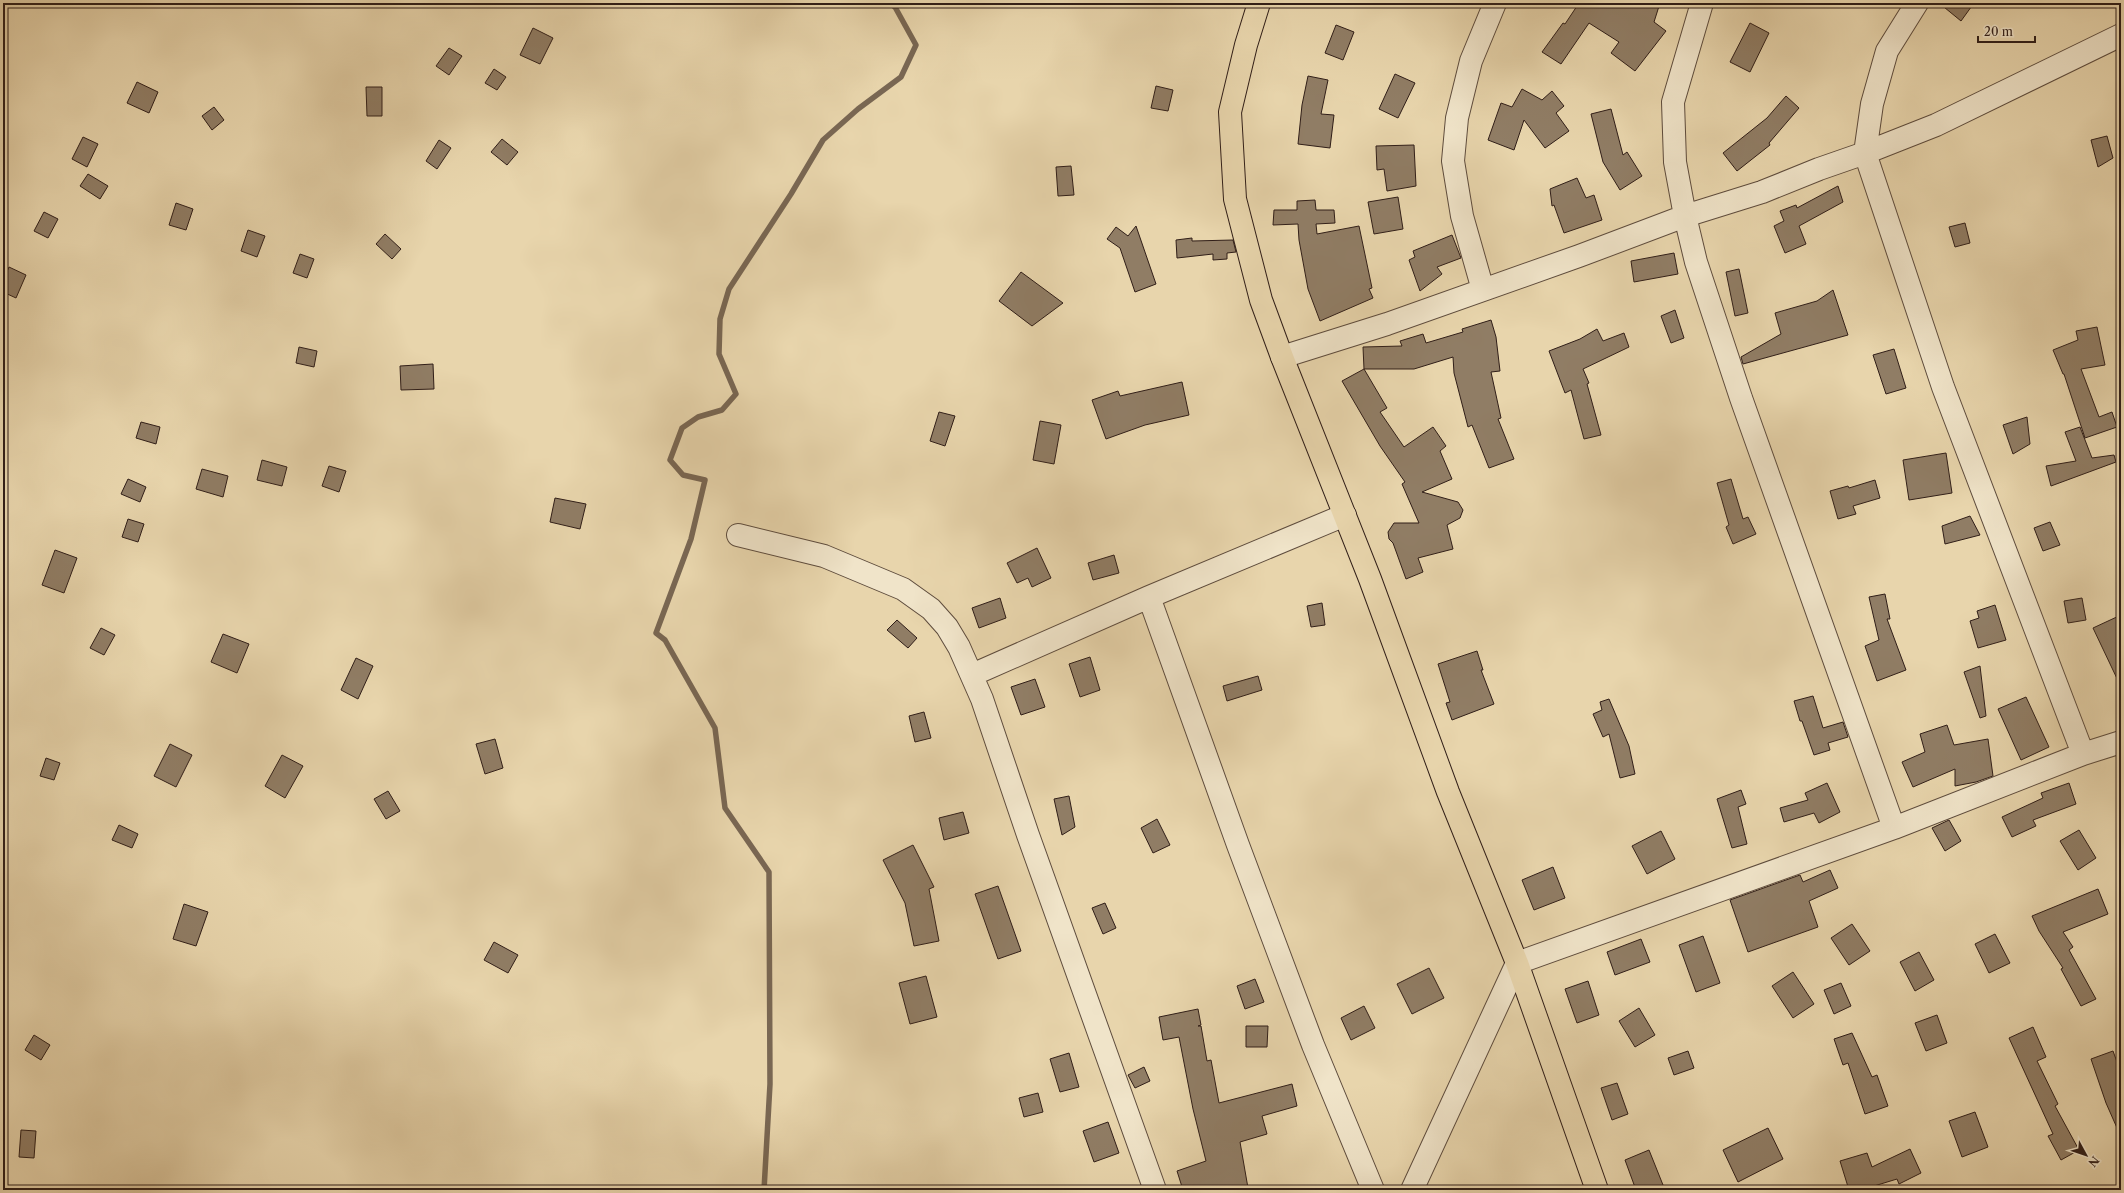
<svg xmlns="http://www.w3.org/2000/svg" width="2124" height="1193" viewBox="0 0 2124 1193" font-family="'Libre Caslon Text',serif">
  <style>
    .lines { fill: none; stroke-linecap: round; stroke-linejoin: round }
    .stream { stroke: #796753; stroke-width: 5.5 }
    .building { fill: #907d65; stroke: #301e18 }
    .minor-casing { stroke: #5e4c3d; stroke-width: 24 }
    .primary-casing { stroke: #301e18; stroke-width: 24 }
    .minor { stroke: #f0e4c9; stroke-width: 22 }
    .primary { stroke: #e8d5ac; stroke-width: 22 }
  </style>
  <rect width="100%" height="100%" fill="#e8d5ac"/>
  <filter id="stains"><feTurbulence type="fractalNoise" baseFrequency=".005" numOctaves="4"/><feColorMatrix values="0 0 0 0 .2 0 0 0 0 .09 0 0 0 0 .02 0 0 0 .5 -.17"/></filter>
  <radialGradient id="worn" r=".72"><stop offset=".6" stop-color="#630" stop-opacity="0"/><stop offset="1" stop-color="#630" stop-opacity=".3"/></radialGradient>
  <g class="lines">
    <!-- stream -->
    <path class="stream" d="M764,1190L770,1084L769,872L725,808L715,728L665,640L656,633L691,539L705,480L683,475L670,460L682,428L698,417L722,410L736,394L719,354L720,319L729,289L791,194L823,140L858,109L901,77L916,45L895,7L890,3"/>
  </g>
  <!-- building -->
  <path class="building" d="M1579,3H1660L1654,22L1666,31L1635,71L1611,53L1619,42L1589,23L1561,64L1542,52L1563,23L1565,24Z
    M1939,3H1974L1961,21Z
    M1750,23L1769,33L1750,72L1730,62Z
    M1336,25L1354,32L1343,60L1325,53Z
    M533,28L553,38L540,64L520,55Z
    M449,48L462,56L449,75L436,66Z
    M494,69L506,77L497,90L485,83Z
    M1395,74L1415,83L1398,118L1379,109Z
    M1308,76L1328,80L1321,114L1334,115L1330,148L1298,144L1302,105Z
    M137,82L158,92L149,113L127,103Z
    M1156,86L1173,90L1168,111L1151,108Z
    M366,87H382V116H367Z
    M1522,89L1542,100L1552,91L1564,106L1556,113L1569,131L1545,148L1524,120L1514,150L1488,140L1501,103L1512,107Z
    M1786,96L1799,108L1769,143L1770,145L1737,171L1723,153L1767,118Z
    M214,107L224,120L212,130L202,116Z
    M1611,109L1623,155L1627,152L1642,176L1620,190L1603,162L1591,114Z
    M2107,136L2113,158L2098,167L2091,140Z
    M83,137L98,144L87,167L72,159Z
    M502,139L518,152L507,165L491,152Z
    M439,140L451,148L437,169L426,161Z
    M1414,145L1416,186L1387,191L1384,169L1377,170L1376,146Z
    M1071,166L1074,195L1058,196L1056,167Z
    M88,174L108,186L100,199L80,186Z
    M1577,178L1586,198L1594,195L1602,220L1564,233L1554,205L1552,206L1550,189Z
    M1838,186L1843,202L1799,226L1806,244L1785,253L1774,226L1784,221L1780,211L1796,205L1797,208Z
    M1398,197L1403,229L1374,234L1368,202Z
    M1315,200L1316,210H1334L1335,223L1316,224L1317,234L1359,226L1372,288L1369,289L1373,298L1320,321L1308,289L1299,240L1298,224L1273,225L1274,210H1297V201Z
    M176,203L193,209L186,230L169,225Z
    M44,212L58,219L48,238L34,231Z
    M1965,223L1970,243L1955,247L1949,227Z
    M1136,226L1156,284L1135,292L1120,248L1107,239L1116,227L1128,236Z
    M248,230L265,236L257,257L241,251Z
    M385,234L401,249L392,259L376,244Z
    M1452,235L1461,258L1437,267L1442,274L1420,291L1409,260L1415,257L1413,251Z
    M1192,238V241L1233,240L1236,252L1227,253V259L1213,260V254L1177,258L1176,240Z
    M1674,253L1678,274L1634,282L1631,261Z
    M300,254L314,259L307,278L293,273Z
    M9,267L26,275L16,298L3,292V281Z
    M1739,269L1748,313L1735,316L1726,272Z
    M1021,272L1063,303L1032,326L999,301Z
    M1833,290L1848,335L1743,364L1741,357L1781,334L1775,313L1817,301Z
    M1675,310L1684,338L1671,343L1661,316Z
    M1491,320L1496,337L1500,371L1491,372L1501,418L1498,419L1514,459L1489,468L1472,425L1468,427L1454,373L1453,357L1414,369H1364L1363,347L1402,346L1400,341L1423,334L1426,343L1463,332L1462,329Z
    M2097,327L2105,365L2081,369L2099,417L2112,412L2117,427L2085,438L2064,374H2063L2053,350L2078,340L2076,331Z
    M1597,329L1603,341L1624,333L1629,347L1583,369L1589,383L1587,384L1601,435L1584,439L1571,390L1565,393L1549,351L1580,339Z
    M299,347L317,351L314,367L296,363Z
    M1894,349L1906,388L1886,394L1873,355Z
    M433,364L434,389L401,390L400,366Z
    M1364,369L1387,408L1380,412L1404,447L1433,427L1446,446L1440,451L1452,479L1422,492L1458,502L1463,510L1460,518L1447,525L1453,549L1418,558L1423,572L1406,579L1393,543L1389,539L1388,532L1394,523H1419L1402,484L1405,482L1380,446L1342,381Z
    M1182,382L1189,415L1145,425L1106,439L1092,400L1118,391L1120,396Z
    M939,412L955,416L945,446L930,441Z
    M2027,417L2030,444L2013,454L2003,425Z
    M1040,421L1061,425L1054,464L1033,460Z
    M141,422L160,427L156,444L136,438Z
    M2080,427L2092,458L2114,455L2116,462L2051,486L2046,466L2076,461L2065,432Z
    M1946,453L1952,493L1909,500L1903,460Z
    M262,460L287,467L282,486L257,480Z
    M329,466L346,471L339,492L322,486Z
    M202,469L228,476L223,497L196,489Z
    M128,479L146,487L140,502L121,494Z
    M1731,479L1743,519L1748,517L1756,534L1733,544L1726,527L1729,525L1717,483Z
    M1875,480L1880,498L1853,506L1856,514L1838,519L1830,491L1848,486L1849,488Z
    M555,498L586,504L580,529L550,522Z
    M1970,516L1980,535L1945,544L1942,526Z
    M128,519L144,524L138,542L122,537Z
    M2050,522L2060,545L2043,551L2034,528Z
    M1037,548L1051,578L1032,587L1028,578L1017,583L1007,563Z
    M55,550L77,558L64,593L42,585Z
    M1114,555L1119,573L1093,580L1088,563Z
    M1885,594L1890,619H1887L1906,670L1877,681L1865,646L1879,640L1869,597Z
    M1000,598L1006,618L979,628L972,608Z
    M2082,598L2086,620L2068,623L2064,601Z
    M1322,603L1325,625L1311,627L1307,606Z
    M1995,605L2006,640L1978,648L1970,621L1979,618L1977,611Z
    M2121,615V687L2093,628Z
    M897,620L917,638L908,648L887,630Z
    M101,628L115,635L104,655L90,648Z
    M223,634L249,644L237,673L211,662Z
    M1477,651L1483,670H1481L1494,704L1452,720L1446,703L1450,702L1438,664Z
    M1090,657L1100,690L1080,697L1069,664Z
    M356,658L373,666L358,699L341,690Z
    M1980,666L1986,716L1980,718L1964,672Z
    M1258,676L1262,690L1227,701L1223,686Z
    M1035,679L1045,707L1021,715L1011,687Z
    M1813,696L1823,728L1843,722L1848,737L1828,743L1830,750L1814,755L1802,721H1800L1794,701Z
    M2026,697L2049,747L2021,760L1998,709Z
    M1609,699L1629,746L1635,774L1620,778L1609,734L1603,737L1593,714L1602,710L1600,702Z
    M924,712L931,738L915,742L909,716Z
    M1947,725L1954,745L1988,739L1993,776L1976,782L1955,786V769L1913,787L1902,762L1925,752L1920,734Z
    M495,739L503,768L485,774L476,744Z
    M170,744L192,755L176,787L154,776Z
    M282,755L303,766L285,798L265,786Z
    M46,758L60,763L54,780L40,776Z
    M1827,783L1840,812L1819,823L1814,813L1784,822L1780,808L1808,800L1805,793Z
    M2069,783L2076,804L2033,820L2036,826L2012,837L2002,817L2043,798L2041,793Z
    M1741,790L1746,804L1738,807L1747,844L1732,848L1717,799Z
    M388,791L400,811L386,819L374,799Z
    M1069,796L1075,827L1062,835L1054,799Z
    M963,812L969,833L944,840L939,818Z
    M1157,819L1170,845L1153,853L1141,828Z
    M1949,820L1961,841L1945,851L1932,828Z
    M119,825L138,834L132,848L112,840Z
    M2079,830L2096,858L2078,870L2060,841Z
    M1661,831L1675,859L1647,874L1632,846Z
    M913,845L934,887L929,889L939,941L914,946L905,903L883,860Z
    M1553,867L1565,898L1534,910L1522,880Z
    M1830,870L1838,888L1809,901L1818,927L1748,952L1730,900L1800,875L1803,882Z
    M998,886L1021,951L998,959L975,894Z
    M2098,889L2108,914L2063,932L2073,947L2069,950L2096,999L2081,1006L2061,969L2063,968L2039,931L2032,916Z
    M1105,903L1116,928L1103,934L1092,908Z
    M184,904L208,912L196,946L173,939Z
    M1852,924L1870,951L1849,965L1831,938Z
    M1995,934L2010,963L1989,973L1975,944Z
    M1703,936L1720,983L1696,992L1679,945Z
    M1641,939L1650,962L1615,975L1607,952Z
    M494,942L518,955L508,973L484,960Z
    M1919,952L1934,980L1915,991L1900,962Z
    M1429,968L1444,998L1412,1014L1397,984Z
    M1793,972L1814,1004L1793,1018L1772,986Z
    M926,976L937,1017L910,1024L899,983Z
    M1255,979L1264,1002L1245,1009L1237,986Z
    M1588,981L1599,1015L1577,1023L1565,989Z
    M1841,983L1851,1006L1834,1014L1824,990Z
    M1364,1006L1375,1028L1351,1040L1341,1018Z
    M1639,1008L1655,1035L1635,1047L1619,1021Z
    M1198,1009L1201,1025L1198,1026H1201L1207,1061L1211,1060L1219,1103L1292,1084L1297,1106L1262,1116L1267,1134L1240,1142L1248,1188L1240,1190H1183L1177,1171L1206,1161L1193,1109L1179,1037L1163,1040L1159,1017Z
    M1937,1015L1947,1043L1926,1051L1915,1023Z
    M1246,1026H1268L1267,1047H1246Z
    M2033,1027L2046,1057L2037,1061L2058,1104L2055,1106L2079,1150L2061,1160L2048,1136L2053,1134L2009,1038Z
    M1852,1033L1872,1077L1877,1075L1888,1106L1865,1114L1848,1063L1843,1065L1834,1039Z
    M34,1035L50,1045L41,1060L25,1050Z
    M1688,1051L1694,1068L1674,1075L1668,1058Z
    M2113,1051L2121,1073V1137L2106,1103L2091,1059Z
    M1069,1053L1079,1087L1060,1092L1050,1059Z
    M1144,1067L1150,1081L1135,1088L1128,1075Z
    M1617,1083L1628,1114L1612,1120L1601,1088Z
    M1038,1093L1043,1112L1024,1117L1019,1098Z
    M1975,1112L1988,1147L1962,1157L1949,1121Z
    M1108,1122L1119,1153L1094,1162L1083,1131Z
    M1768,1128L1783,1159L1738,1182L1723,1150Z
    M21,1130L36,1131L34,1158L19,1157Z
    M1910,1149L1921,1173L1899,1184L1897,1179L1861,1190H1849L1840,1161L1867,1153L1872,1167Z
    M1649,1150L1665,1190H1636L1625,1160Z"/>
  <g class="lines">
    <!-- minor casing -->
    <g class="minor-casing">
      <path id="minor" d="M1702,3L1673,102L1675,162L1685,216L1696,262L1741,398L1894,828
        M1917,3L1887,51L1872,104L1865,153L1943,387L2083,754
        M1483,290L1462,216L1453,161L1457,118L1471,61L1495,3
        M1282,357L1387,324L1579,256L1685,216L1762,192L1819,169L1865,153L1936,125L2121,35
        M738,535L824,556L903,589L931,609L947,627L959,647L982,699L1028,835L1155,1190
        M1149,597L1238,845L1313,1045L1373,1190
        M972,675L1149,597L1345,515
        M1412,1190L1517,963L1894,828L2083,754L2121,742"/>
    </g>
    <!-- primary casing -->
    <g class="primary-casing">
      <path id="primary" d="M1259,3L1246,45L1230,112L1235,199L1261,300L1282,357L1370,579L1448,792L1517,963L1597,1190"/>
    </g>
    <!-- minor -->
    <use href="#minor" class="minor"/>
    <!-- primary -->
    <use href="#primary" class="primary"/>
  </g>
  <!-- margin -->
  <rect width="2124" height="1193" fill="none" stroke="#e8d5ac" stroke-width="16"/>
  <rect x="4" y="4" width="2116" height="1185" fill="none" stroke="#301e18" stroke-width="2"/>
  <rect x="8" y="8" width="2108" height="1177" fill="none" stroke="#301e18"/>
  <!-- north arrow -->
  <g transform="translate(2086 1155) rotate(130)" stroke="#f0e4c9" stroke-width="3" paint-order="stroke">
  <path d="M0-3L7 15L0 10L-7 15Z" fill="#301e18"/>
  <text y="-6" font-size="11" font-weight="bold" text-anchor="middle" fill="#301e18">N</text>
  </g>
  <!-- scale -->
  <path d="M1978 36v6h57v-6" fill="none" stroke="#301e18" stroke-width="2"/>
  <text x="1984" y="36" font-size="12" fill="#301e18" stroke="#f0e4c9" stroke-width="3" paint-order="stroke">20 m</text>
  <rect width="100%" height="100%" filter="url(#stains)"/>
  <rect width="100%" height="100%" fill="url(#worn)"/>
</svg>
